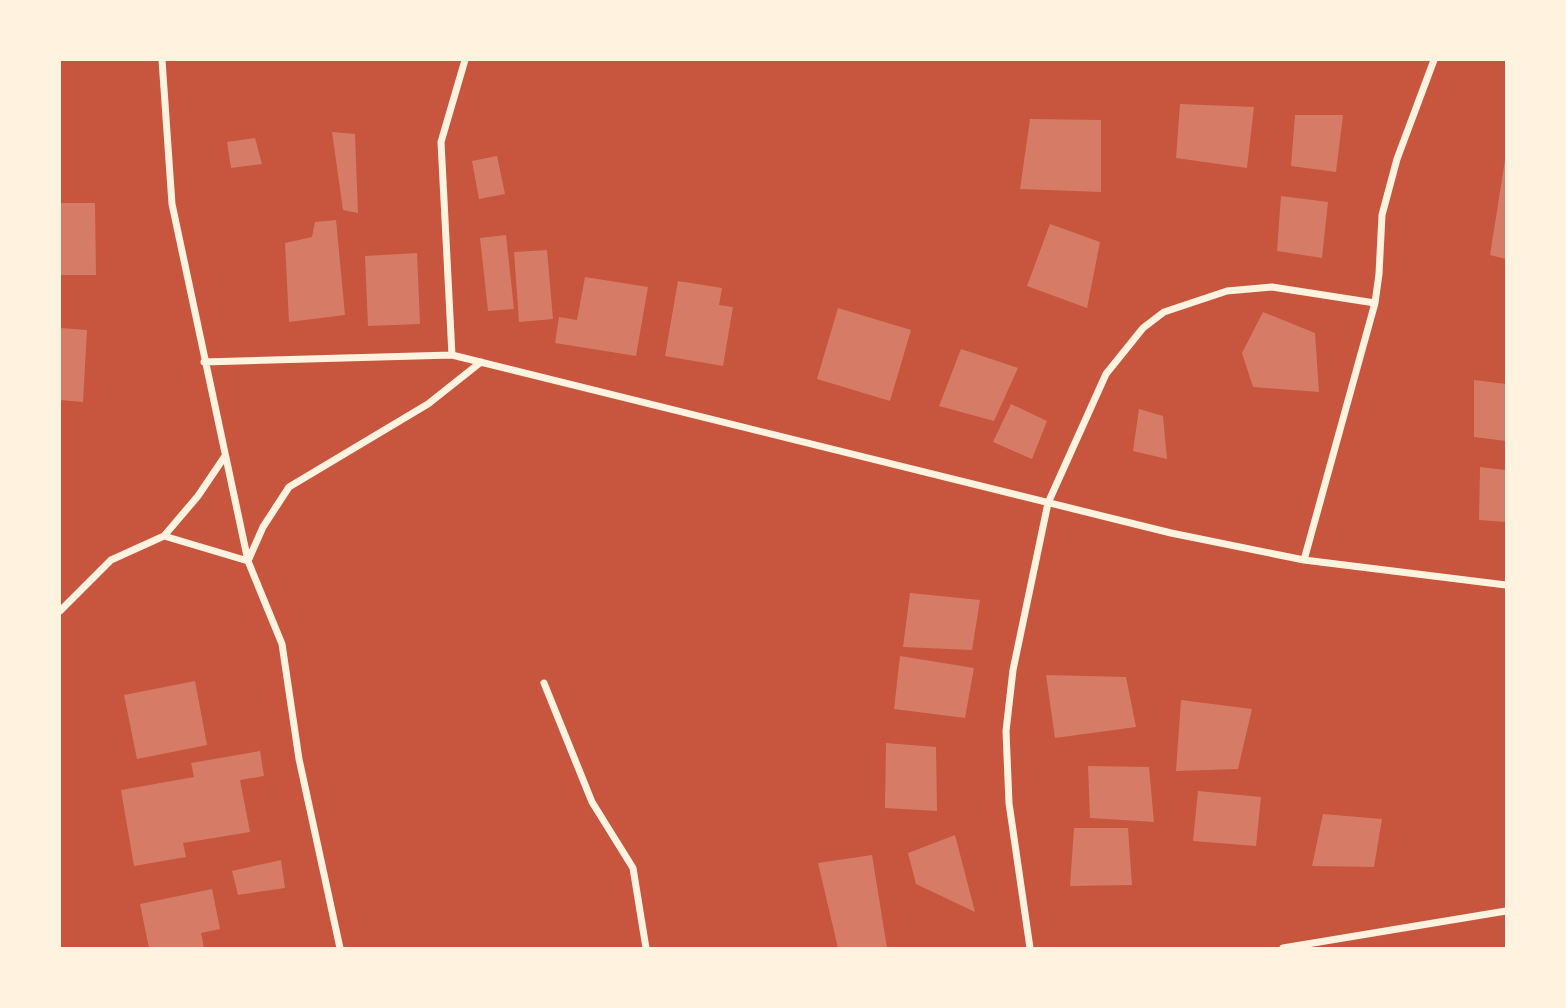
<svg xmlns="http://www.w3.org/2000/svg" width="1566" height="1008" viewBox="0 0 1566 1008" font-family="Raleway,sans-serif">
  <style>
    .building { fill: #d67c66 }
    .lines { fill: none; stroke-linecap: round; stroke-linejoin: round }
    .minor { stroke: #fff3e0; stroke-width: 7 }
  </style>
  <rect width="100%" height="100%" fill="#c8553d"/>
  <!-- building -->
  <path class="building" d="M1180,104L1254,107L1247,168L1176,158Z
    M1295,115H1343L1336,172L1291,166Z
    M1030,119L1101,120V192L1020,189Z
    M332,132L355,134L358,213L343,210Z
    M255,138L262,164L231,168L227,142Z
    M497,156L505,194L479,199L472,161Z
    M1505,160H1506V259L1490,255Z
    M1281,196L1328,202L1322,258L1277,251Z
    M60,203H95L96,275H60Z
    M336,220L345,315L289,322L285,243L312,237L315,222Z
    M1050,224L1100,242L1087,308L1027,286Z
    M506,235L514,309L488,311L480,238Z
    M547,250L553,319L519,322L514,252Z
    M417,253L420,324L368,326L365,256Z
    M585,277L648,287L636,356L555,343L559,317L577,320Z
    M678,281L722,288L719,305L733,307L723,366L665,356Z
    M838,308L911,330L890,401L817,379Z
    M1263,312L1315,333L1319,392L1253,387L1242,353Z
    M60,328L87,330L83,402L60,400Z
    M961,349L1018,368L994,421L939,406Z
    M1474,380L1506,384V441L1474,437Z
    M1011,404L1047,421L1032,459L993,442Z
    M1139,409L1163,416L1167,459L1133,451Z
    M1480,467L1506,470V522L1479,520Z
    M910,593L980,600L972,650L903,647Z
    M900,656L974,668L965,718L894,709Z
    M1046,675L1126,677L1136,727L1055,738Z
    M195,681L207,745L137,759L124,695Z
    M1181,700L1252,709L1238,769L1176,771Z
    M886,743L936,747L937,811L885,808Z
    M260,751L264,776L240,780L250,832L183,843L186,857L134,866L121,790L194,777L191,763Z
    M1088,766L1149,767L1154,822L1090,818Z
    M1198,791L1261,797L1256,846L1193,841Z
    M1323,814L1382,819L1374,867L1312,866Z
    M1074,828H1128L1132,885L1070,886Z
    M955,835L975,912L916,884L908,853Z
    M872,855L887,948H838L818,863Z
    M281,860L285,888L238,895L232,871Z
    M212,889L220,929L201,933L204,948H149L140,904Z"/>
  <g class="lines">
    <!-- minor -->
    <path class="minor" d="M162,60L172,204L248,561L282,644L299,759L340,948
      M452,355L441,142L465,60
      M204,362L452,355L1171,533L1304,560L1506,585
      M164,536L198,496L225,456
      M1304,560L1375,303
      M60,611L111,560L164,536L248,561L263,527L289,487L428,404L481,362
      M544,683L592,802L633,868L646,948
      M1030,948L1009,803L1006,731L1013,670L1048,503L1106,374L1143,328L1164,312L1227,291L1272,287L1375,303L1379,274L1382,215L1397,159L1434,60
      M1283,948L1506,911"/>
  </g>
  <!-- border -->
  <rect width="1566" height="1008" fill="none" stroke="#fff3e0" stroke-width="122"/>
</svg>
